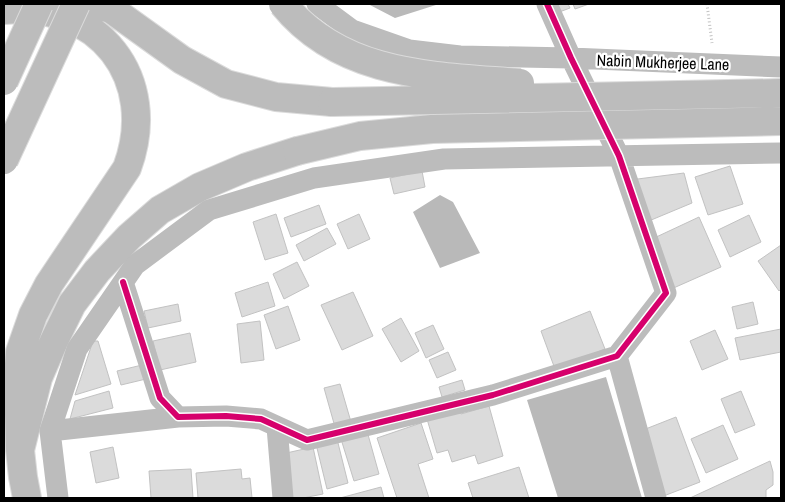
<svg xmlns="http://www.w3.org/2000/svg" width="785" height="502" viewBox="0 0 785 502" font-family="'Archivo Narrow',sans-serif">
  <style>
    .water { fill: #b9b9b9 }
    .building { fill: #dbdbdb; stroke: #c2c2c2 }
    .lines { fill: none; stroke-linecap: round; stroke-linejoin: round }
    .primary-casing { stroke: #dbdbdb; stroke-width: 30 }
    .path { stroke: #c2c2c2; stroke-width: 3; stroke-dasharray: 1 2.5; stroke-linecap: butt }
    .street { stroke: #bcbcbc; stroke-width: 21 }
    .primary { stroke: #bcbcbc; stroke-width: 28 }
    .primary-bridge-casing { stroke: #dbdbdb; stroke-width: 30; stroke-linecap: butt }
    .highway-bridge-casing { stroke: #dbdbdb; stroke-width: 30; stroke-linecap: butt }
    .primary-bridge { stroke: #bcbcbc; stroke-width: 28 }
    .highway-bridge { stroke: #bcbcbc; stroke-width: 28 }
    .cycleway-casing { stroke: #fff; stroke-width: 9 }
    .cycleway { stroke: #d6006c; stroke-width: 6 }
    .labels { text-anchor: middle; stroke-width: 4.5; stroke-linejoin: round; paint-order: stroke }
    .street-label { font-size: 16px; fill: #000; stroke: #fff }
  </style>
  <rect width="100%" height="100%" fill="#fff"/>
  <!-- water -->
  <path class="water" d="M368,4H439L395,18Z
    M440,195L453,202L480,253L440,268L413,212Z
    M606,377L642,498H558L527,400Z"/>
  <!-- building -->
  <path class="building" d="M550,4H568L570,8L554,14Z
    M573,4H589L575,9Z
    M730,166L743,204L708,215L695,177Z
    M422,171L425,187L394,194L390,178Z
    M684,173L692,203L644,223L630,180Z
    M319,205L326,224L291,237L284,218Z
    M276,214L288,253L265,260L253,222Z
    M359,214L370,239L348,249L337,224Z
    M749,215L761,242L730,257L718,230Z
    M699,217L721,267L669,290L652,239Z
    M327,228L336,244L304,261L296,245Z
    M781,245V289L779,291L758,261Z
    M297,262L309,286L284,299L273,274Z
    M268,282L275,306L242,317L235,293Z
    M353,292L373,336L342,350L321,305Z
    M753,302L758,324L737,329L732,307Z
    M178,304L181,321L148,328L144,311Z
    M288,306L300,340L276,349L264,315Z
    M590,311L605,349L555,369L541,331Z
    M401,318L419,351L401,362L382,329Z
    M260,321L264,360L241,363L237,324Z
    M433,325L444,349L426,358L415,333Z
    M781,329V352L740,360L735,338Z
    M715,330L728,359L702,370L690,341Z
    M190,333L196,362L160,370L153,341Z
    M93,341H98L111,384L75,395Z
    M448,352L456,370L437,378L429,360Z
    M142,365L146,379L121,385L117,371Z
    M462,380L465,390L442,397L439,387Z
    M340,384L351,422L335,427L324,388Z
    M109,391L113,408L70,419L75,401Z
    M741,391L755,425L735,433L721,399Z
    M489,406L503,456L478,464L475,455L452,462L448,450L437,453L427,419L459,409L461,414Z
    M676,417L700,482L661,497L643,430Z
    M421,423L433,459L418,464L429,498H397L377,438Z
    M723,425L738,459L706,473L691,439Z
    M367,431L379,474L354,481L341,439Z
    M337,439L348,483L327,489L316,444Z
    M113,447L119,478L96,483L90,452Z
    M313,447L323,494L303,498H288L282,454Z
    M770,461L773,472V485L766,490V498H690Z
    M519,467L529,498H473L468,483Z
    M191,469L193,498H151L149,471Z
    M241,469L242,479L250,478L252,498H198L196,473Z
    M381,487L384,498H340Z"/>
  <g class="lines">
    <!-- primary casing -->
    <g class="primary-casing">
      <path id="primary" d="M93,4L111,9L182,60L226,84L276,97L332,102
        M4,10C99,0 160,79 127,168L49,284L33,315L20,352L18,376L20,450
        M27,498L23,477L20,450L38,378L54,341L72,304L97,271L129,237L160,210L200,187L247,167L297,151"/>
    </g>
    <!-- path -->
    <path class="path" d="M707,4L712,43"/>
    <!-- street -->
    <path class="street" d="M317,4L352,30L409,50L460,56L571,58L781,67
      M123,282L160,398L178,417L226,416L261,419L307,440L493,395L617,356L666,293L619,156L571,58L547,4
      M617,356L656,498
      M277,427L283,498
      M50,431L178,417
      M58,498L50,431L77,349L135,265L209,210L314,178L444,159L781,153"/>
    <!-- primary -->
    <use href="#primary" class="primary"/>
    <!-- primary-bridge casing -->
    <g class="primary-bridge-casing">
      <path id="primary-bridge" d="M283,4C342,77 435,76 520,83
        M332,102L781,93
        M297,151L360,136L432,129L781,121"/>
    </g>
    <!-- highway-bridge casing -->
    <g class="highway-bridge-casing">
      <path id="highway-bridge" d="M4,81L39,4
        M4,160L76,4"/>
    </g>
    <!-- primary-bridge -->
    <use href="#primary-bridge" class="primary-bridge"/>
    <!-- highway-bridge -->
    <use href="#highway-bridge" class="highway-bridge"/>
    <!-- cycleway casing -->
    <g class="cycleway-casing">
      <path id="cycleway" d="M123,282L160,398L178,417L226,416L261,419L307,440L493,395L617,356L666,293L619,156L571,58L547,4"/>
    </g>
    <!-- cycleway -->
    <use href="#cycleway" class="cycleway"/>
  </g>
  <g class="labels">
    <!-- street labels -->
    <g class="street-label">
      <text transform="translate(663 62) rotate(2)" y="6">Nabin Mukherjee Lane</text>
    </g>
  </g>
  <!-- border -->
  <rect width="785" height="502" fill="none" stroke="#000000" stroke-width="10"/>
</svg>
